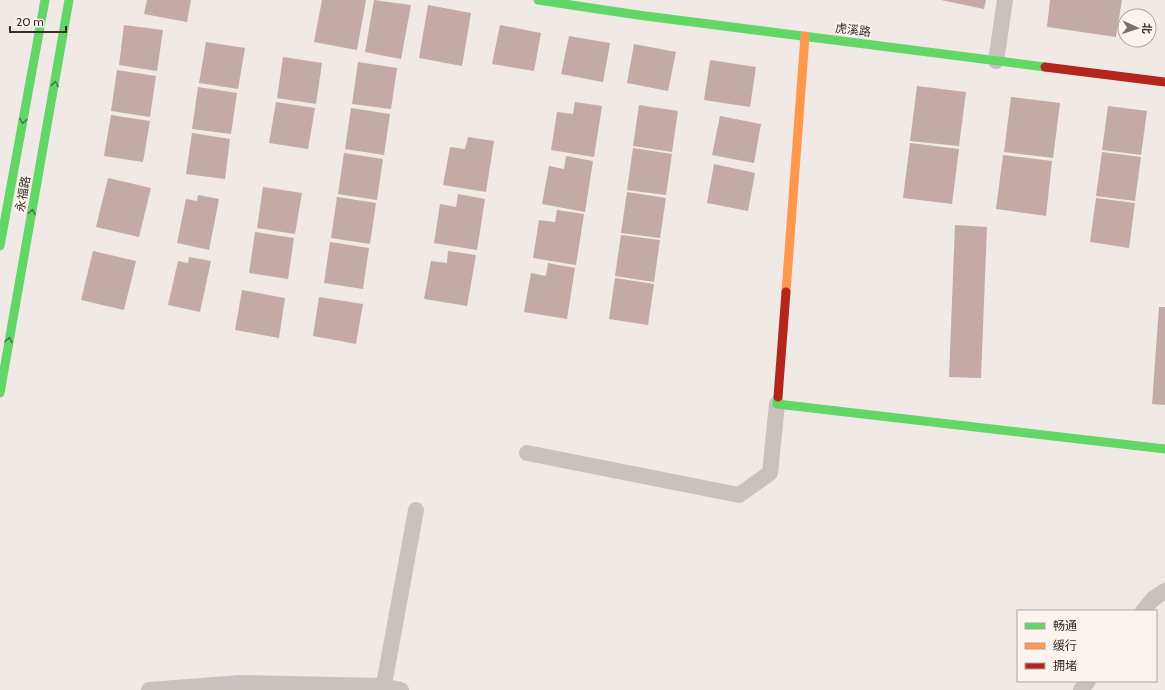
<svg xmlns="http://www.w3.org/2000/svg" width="1165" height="690" viewBox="0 0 1165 690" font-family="Cabin,'Noto Sans SC',sans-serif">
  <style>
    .building { fill: #c4aaa6 }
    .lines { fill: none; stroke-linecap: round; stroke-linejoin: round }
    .street { stroke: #c9c1be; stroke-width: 16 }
    .fast { stroke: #63d668; stroke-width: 9 }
    .slow { stroke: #ff974d; stroke-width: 9 }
    .jam { stroke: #b3261e; stroke-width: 9 }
    .oneway { stroke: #4d7946 }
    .labels { text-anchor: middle; stroke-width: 4; stroke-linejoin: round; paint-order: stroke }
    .street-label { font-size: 12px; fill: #3b2d2b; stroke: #fbf3ee }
  </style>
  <rect width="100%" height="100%" fill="#f0e9e5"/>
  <!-- building -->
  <path class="building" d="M147,0H191L187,22L144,14Z
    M322,0H366L357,50L314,42Z
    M374,0L411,5L401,59L365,52Z
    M941,0H986L984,9Z
    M1050,0H1122L1116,37L1047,27Z
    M428,5L471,13L462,66L419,58Z
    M124,25L163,30L157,71L119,65Z
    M500,25L541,33L534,71L492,64Z
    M569,36L610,43L603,82L561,74Z
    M206,42L245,48L238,89L199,83Z
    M634,44L676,52L668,91L627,83Z
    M283,57L322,63L316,104L277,98Z
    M710,60L756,67L750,107L704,100Z
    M358,62L397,68L391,109L352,104Z
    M117,70L156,76L150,117L111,111Z
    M917,86L966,92L959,146L910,141Z
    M198,87L237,93L231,134L192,129Z
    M1011,97L1060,103L1053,158L1004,152Z
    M276,102L315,108L308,149L269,143Z
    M575,102L602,106L594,157L551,150L557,112L573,114Z
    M639,105L678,111L672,152L633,146Z
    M1108,106L1147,111L1141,155L1102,150Z
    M351,108L390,114L384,155L345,149Z
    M111,115L150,121L143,162L104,156Z
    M720,116L761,124L754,163L712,155Z
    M192,133L230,139L225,179L186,174Z
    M468,137L494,141L486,192L443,185L450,147L465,149Z
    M910,143L959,149L952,204L903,198Z
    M633,148L672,154L666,195L627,190Z
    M1102,152L1141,157L1135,201L1096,196Z
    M344,153L383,159L377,200L338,194Z
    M1003,155L1052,161L1046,216L996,209Z
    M566,156L593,161L585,212L542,204L549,166L564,169Z
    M714,164L755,173L748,211L707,203Z
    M108,178L151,188L139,237L96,227Z
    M263,187L302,193L295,234L257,228Z
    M627,192L666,198L660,238L621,233Z
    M458,194L485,199L477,250L434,243L440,204L456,207Z
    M198,195L219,199L209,250L177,243L186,199L197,201Z
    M337,197L376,203L370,244L331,238Z
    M1096,198L1135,203L1129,248L1090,242Z
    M557,210L584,214L576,265L533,258L539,220L555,222Z
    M955,225L987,227L981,378L949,377Z
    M255,232L294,238L288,279L249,273Z
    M621,235L660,240L654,282L615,276Z
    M330,242L369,248L363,289L324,283Z
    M93,251L136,261L124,310L81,300Z
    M448,251L476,255L467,306L424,299L431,261L447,263Z
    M189,257L211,261L200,312L168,305L178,261L188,263Z
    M548,263L575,268L567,319L524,312L531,273L546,276Z
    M615,278L654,284L648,325L609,319Z
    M242,290L285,298L279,338L235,330Z
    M319,297L363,304L356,344L313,336Z
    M1159,307H1165V405L1152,404Z"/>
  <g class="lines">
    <!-- street -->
    <path class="street" d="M996,61L1005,0
      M527,453L739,495L770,473L777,404
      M1143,611L1153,599L1165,591
      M149,690L241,683L383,686L401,690
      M383,690L416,510
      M1081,690L1088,681"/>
    <!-- fast -->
    <path class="fast" d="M538,0L638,15L1045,67
      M0,246L45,0
      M0,393L69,0
      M778,397L777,404L1165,449"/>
    <!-- slow -->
    <path class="slow" d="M786,292L805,36"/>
    <!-- jam -->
    <path class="jam" d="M1045,67L1165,82
      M778,397L786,292"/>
  </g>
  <!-- one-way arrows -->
  <defs><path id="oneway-chevron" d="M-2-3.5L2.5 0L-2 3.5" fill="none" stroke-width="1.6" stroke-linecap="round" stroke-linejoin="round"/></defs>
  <g class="oneway">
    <use href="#oneway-chevron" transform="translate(55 84) rotate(-80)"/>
    <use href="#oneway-chevron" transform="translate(23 121) rotate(100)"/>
    <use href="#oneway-chevron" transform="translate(32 212) rotate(-80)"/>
    <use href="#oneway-chevron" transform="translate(9 340) rotate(-80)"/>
  </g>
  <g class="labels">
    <!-- street labels -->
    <g class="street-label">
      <text transform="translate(853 30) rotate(7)" y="4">虎溪路</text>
      <text transform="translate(23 194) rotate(-80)" y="4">永福路</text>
    </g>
  </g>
  <!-- legend -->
  <rect x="1017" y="610" width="140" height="72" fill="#fbf3ee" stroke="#aea4a0"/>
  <rect x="1025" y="623" width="20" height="6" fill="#63d668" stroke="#aea4a0"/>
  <text x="1053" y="630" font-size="12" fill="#3b2d2b">畅通</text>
  <rect x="1025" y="643" width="20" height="6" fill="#ff974d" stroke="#aea4a0"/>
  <text x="1053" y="650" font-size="12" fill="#3b2d2b">缓行</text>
  <rect x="1025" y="663" width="20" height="6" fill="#b3261e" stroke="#aea4a0"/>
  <text x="1053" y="670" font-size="12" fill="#3b2d2b">拥堵</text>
  <!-- north arrow -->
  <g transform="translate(1137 28) rotate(93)"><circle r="19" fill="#fbf3ee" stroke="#aea4a0"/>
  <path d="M0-3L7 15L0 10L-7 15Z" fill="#7a6f6c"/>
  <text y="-6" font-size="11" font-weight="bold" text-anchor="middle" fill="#3b2d2b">北</text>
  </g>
  <!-- scale -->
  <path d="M10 26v6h56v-6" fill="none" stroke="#3b2d2b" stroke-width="2"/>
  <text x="16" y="26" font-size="12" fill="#3b2d2b" stroke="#fbf3ee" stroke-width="3" paint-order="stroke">20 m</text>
</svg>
